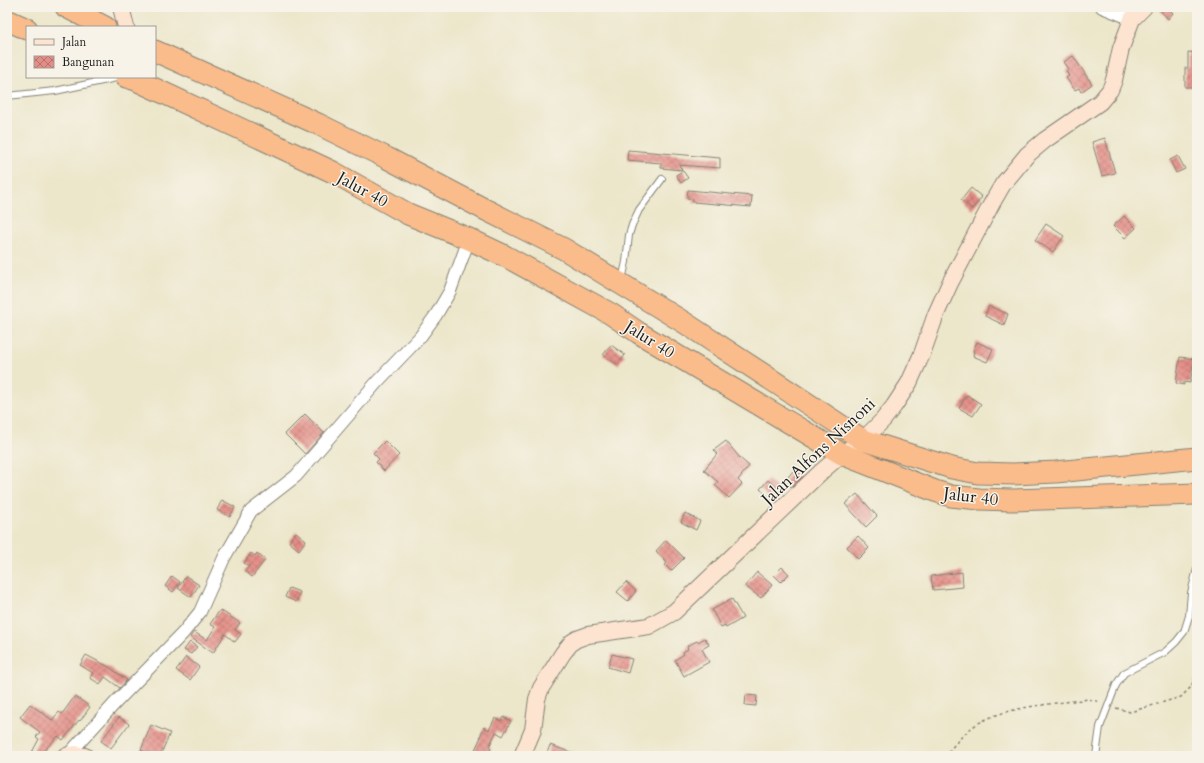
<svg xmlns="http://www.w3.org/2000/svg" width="1204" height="763" viewBox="0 0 1204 763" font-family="Cardo,serif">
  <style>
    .building { fill: url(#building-cross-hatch) }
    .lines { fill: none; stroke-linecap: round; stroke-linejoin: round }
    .lane-casing { stroke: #848173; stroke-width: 8 }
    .street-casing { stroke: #848173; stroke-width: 14 }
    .secondary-casing { stroke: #848173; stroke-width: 18 }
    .highway-casing { stroke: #848173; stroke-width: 23 }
    .path { stroke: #848173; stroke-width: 1.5; stroke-dasharray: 3 3; stroke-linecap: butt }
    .lane { stroke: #fff; stroke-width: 6 }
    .street { stroke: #fff; stroke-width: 12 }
    .secondary { stroke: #fde4d1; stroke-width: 16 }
    .highway { stroke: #fabc8b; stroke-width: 21 }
    .labels { text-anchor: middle; stroke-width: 3; stroke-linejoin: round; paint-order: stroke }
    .street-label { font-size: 17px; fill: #1c1c1c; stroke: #f7f3e8 }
  </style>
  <defs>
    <pattern id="building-cross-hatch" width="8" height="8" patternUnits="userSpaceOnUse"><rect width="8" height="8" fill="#e48d86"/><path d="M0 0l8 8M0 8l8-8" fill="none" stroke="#b8726d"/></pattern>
  </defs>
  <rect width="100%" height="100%" fill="#f7f3e8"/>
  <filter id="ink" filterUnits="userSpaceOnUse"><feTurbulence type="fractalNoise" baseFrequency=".025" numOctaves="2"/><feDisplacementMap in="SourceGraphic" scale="8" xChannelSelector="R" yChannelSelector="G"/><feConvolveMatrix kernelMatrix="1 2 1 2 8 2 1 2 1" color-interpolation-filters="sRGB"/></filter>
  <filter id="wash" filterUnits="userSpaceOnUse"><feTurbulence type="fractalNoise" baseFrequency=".012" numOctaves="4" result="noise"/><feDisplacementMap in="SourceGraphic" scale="16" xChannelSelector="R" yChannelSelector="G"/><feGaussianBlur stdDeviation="0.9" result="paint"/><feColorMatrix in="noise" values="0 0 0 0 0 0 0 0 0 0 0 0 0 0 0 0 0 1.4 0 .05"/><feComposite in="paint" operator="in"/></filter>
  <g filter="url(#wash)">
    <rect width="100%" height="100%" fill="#ece6ca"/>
    <g id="blocks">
      <!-- building -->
      <path class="building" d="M1157,7H1167L1173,13L1168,19Z
        M1188,52L1197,53V82H1194V87H1185V68H1188Z
        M1073,56L1092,84L1081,92L1079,88L1075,90L1066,78L1069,76L1066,71L1069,69L1064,62Z
        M1105,138L1115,173L1102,176L1092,142Z
        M628,150L720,158V168L679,165L682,170L661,168V163L627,160Z
        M1178,156L1185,169L1176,173L1170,160Z
        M683,171L688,178L681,183L676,175Z
        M971,188L982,197L972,209L961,200Z
        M688,190L752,196L751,207L693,202V199L687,198Z
        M1124,216L1136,228L1125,238L1113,226Z
        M1046,224L1064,236L1053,252L1035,240Z
        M989,306L1008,314L1004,325L985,316Z
        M977,342L993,349L987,362L973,356L974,352L973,351Z
        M611,345L625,355L618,365L603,355Z
        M1180,357L1194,359L1190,383L1184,382V385L1176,383Z
        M967,395L981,404L973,416L959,408Z
        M305,414L324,433L305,454L285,434Z
        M385,441L399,455L384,471L376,462L379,459L373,453Z
        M726,441L740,458L749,466L738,480L742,484L729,498L715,485L718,482L704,470L717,454L714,450Z
        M793,471L801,478L791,487L785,481Z
        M768,480L781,492L772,500L760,489Z
        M857,494L877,516L866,527L845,504Z
        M222,500L235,507L230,517L217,510Z
        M685,513L700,521L696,530L681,522Z
        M296,532L306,540L299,550L289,542Z
        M858,536L869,548L858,559L847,547Z
        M666,540L684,558L671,571L665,565L667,563L656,551Z
        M251,553L255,556L257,553L265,560L252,577L245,571L249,566L244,563Z
        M782,567L789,574L781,582L774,575Z
        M757,572L772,585L761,598L745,586Z
        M962,572L963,587L933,590L931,576Z
        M172,576L180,582L173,592L165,586Z
        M186,576L199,585L191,597L178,588Z
        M626,582L636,591L628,601L617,592Z
        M289,588L300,592L296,602L285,597Z
        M732,599L743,618L726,628L725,625L721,627L712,610Z
        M220,610L240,623L235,630L241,634L235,642L225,634L213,653L190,637L194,632L207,640L215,627L210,624Z
        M705,638L709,645L702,649L709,662L684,676L675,660L684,654L683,652L688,649L687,646L697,641L698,642Z
        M190,642L197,647L191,654L184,650Z
        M612,654L632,659L628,673L608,667Z
        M86,655L109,667L127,680L120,688L105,677L100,684L90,678L93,673L80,665Z
        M186,657L199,667L190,680L176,670Z
        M746,695L757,696L756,706L745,705Z
        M75,696L90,707L80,721L79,720L63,740L58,736L39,756H30L39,739L36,737L40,732L20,717L30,704L52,720L59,712L62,714Z
        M119,717L129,724L111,748L101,741Z
        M504,717L511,721L503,736L496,732L489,747L491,748L488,755L484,753L482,756H472L481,737H480L484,727L489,730L495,718L501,721Z
        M151,725L170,733L160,756H155L141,750Z
        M550,745L579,755L578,756H546Z"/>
    </g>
  </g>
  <g filter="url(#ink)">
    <use href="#blocks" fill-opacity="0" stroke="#848173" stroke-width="1"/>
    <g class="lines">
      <!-- lane casing -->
      <g class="lane-casing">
        <path id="lane" d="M7,96L55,91L121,77
          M622,280L626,262L629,235L632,225L639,210L662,179
          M1096,756L1100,727L1116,685L1124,673L1165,652L1176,642L1184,632L1189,616L1191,593L1197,569"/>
      </g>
      <!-- street casing -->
      <g class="street-casing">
        <path id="street" d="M1102,7L1132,19
          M68,755L117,701L183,633L200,612L224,558L251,511L296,476L377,382L420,337L436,315L450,291L469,239"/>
      </g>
      <!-- secondary casing -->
      <g class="secondary-casing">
        <path id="secondary" d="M121,7L126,27
          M65,756L75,754L85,756
          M522,756L533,730L537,699L541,688L563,653L572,642L577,639L588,635L649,626L674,612L822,471L842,454L863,440L883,420L894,406L909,383L922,354L936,314L950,283L992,203L1003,184L1027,155L1045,140L1100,102L1110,90L1114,80L1121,48L1132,19L1144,7"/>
      </g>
      <!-- highway casing -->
      <g class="highway-casing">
        <path id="highway" d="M66,7L105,27
          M7,20L27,29
          M155,51L318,124L387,158L484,209L564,249L685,323L863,440L952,468L978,473L1013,474L1056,472L1197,458
          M126,77L136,80L333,172L408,214L469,239L505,256L611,314L639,333L842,454L935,491L951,496L979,499L1012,500L1197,494"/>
      </g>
      <!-- path -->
      <path class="path" d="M1116,708L1130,712L1181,697L1191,687L1197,672
        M944,756C955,745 964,732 977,724C1006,706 1055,704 1088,699L1101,702"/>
      <!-- lane -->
      <use href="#lane" class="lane"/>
      <!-- street -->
      <use href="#street" class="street"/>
      <!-- secondary -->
      <use href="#secondary" class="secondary"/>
      <!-- highway -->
      <use href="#highway" class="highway"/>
    </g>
  </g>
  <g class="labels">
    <!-- street labels -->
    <g class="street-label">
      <text transform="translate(363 189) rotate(29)" y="6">Jalur 40</text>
      <text transform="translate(650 339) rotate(32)" y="6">Jalur 40</text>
      <text transform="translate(818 451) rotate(-43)" y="6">Jalan Alfons Nisnoni</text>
      <text transform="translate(971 496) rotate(7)" y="6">Jalur 40</text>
    </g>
  </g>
  <!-- margin -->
  <rect width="1204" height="763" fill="none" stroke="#f7f3e8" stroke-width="24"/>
  <!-- legend -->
  <rect x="26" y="26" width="130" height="52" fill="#f7f3e8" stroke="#9f9d96"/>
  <rect x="34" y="39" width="20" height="6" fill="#fde4d1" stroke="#9f9d96"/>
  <text x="62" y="46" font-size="12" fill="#1c1c1c">Jalan</text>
  <rect x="34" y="56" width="20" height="12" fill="url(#building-cross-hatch)" stroke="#9f9d96"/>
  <text x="62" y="66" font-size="12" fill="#1c1c1c">Bangunan</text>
</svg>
